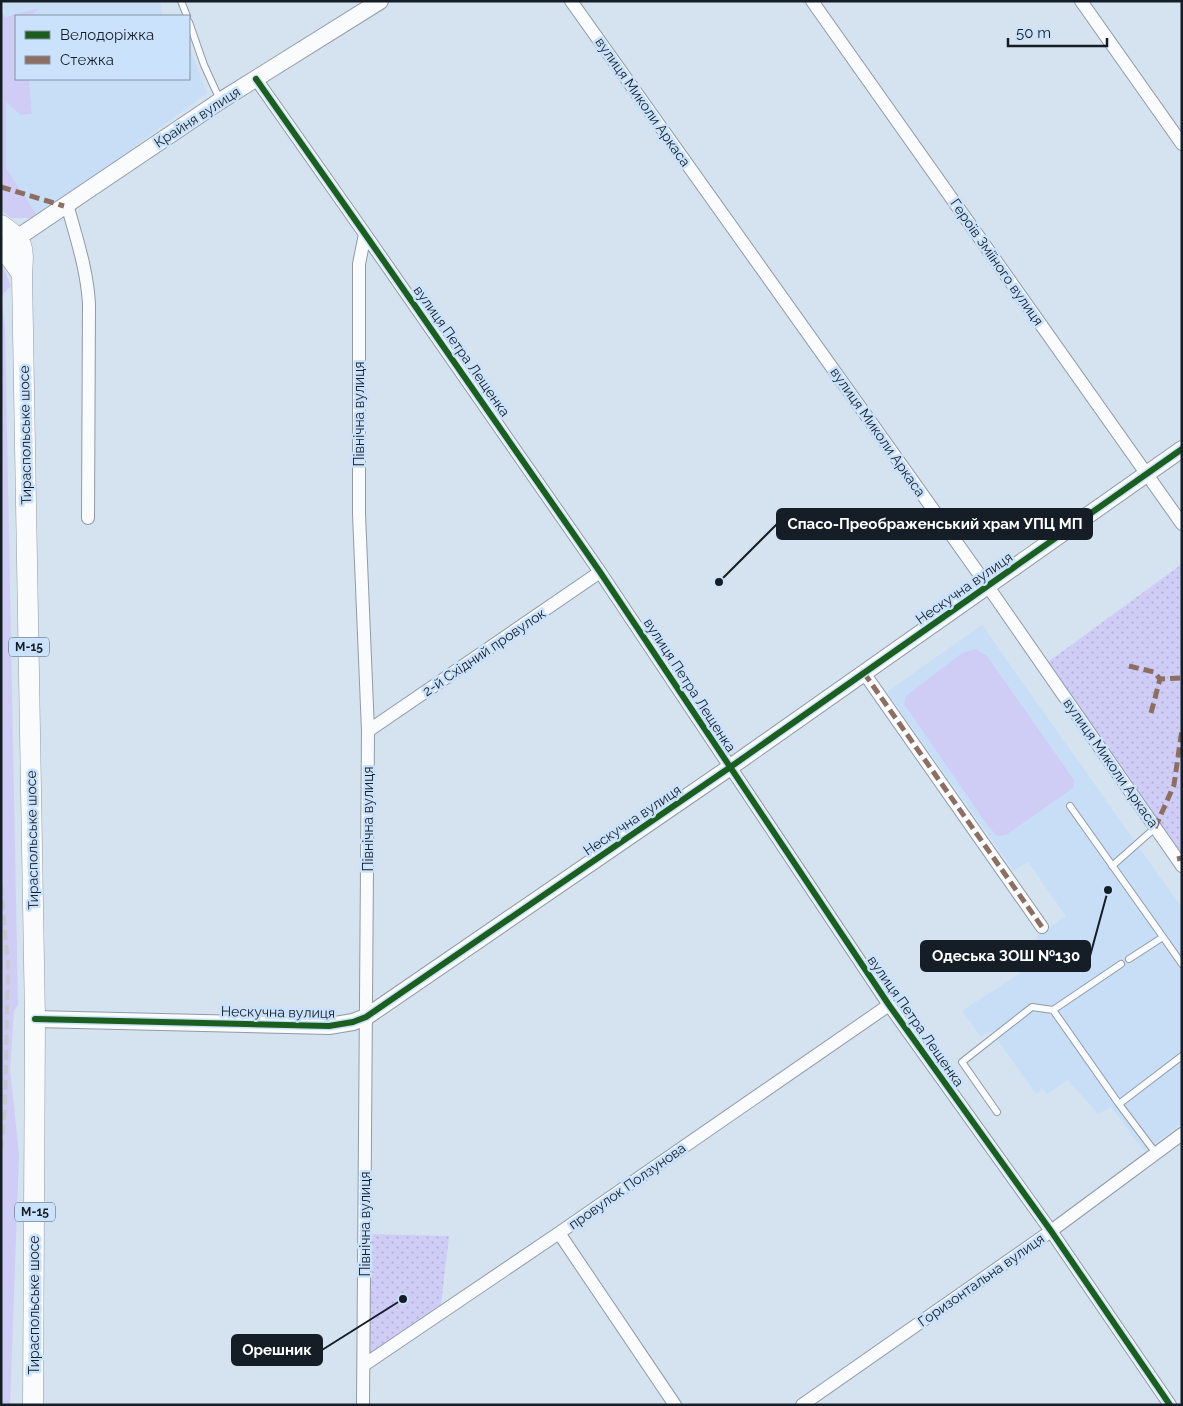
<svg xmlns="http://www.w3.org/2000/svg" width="1183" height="1406" viewBox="0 0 1183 1406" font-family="Raleway,sans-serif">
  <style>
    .built { fill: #c8def6 }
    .green { fill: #cfcdf6 }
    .park { fill: url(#park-dots) }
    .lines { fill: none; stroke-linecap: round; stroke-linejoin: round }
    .service-casing { stroke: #919ba6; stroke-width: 8 }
    .minor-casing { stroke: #919ba6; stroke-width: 14 }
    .tertiary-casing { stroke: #919ba6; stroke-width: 18 }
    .primary-casing { stroke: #919ba6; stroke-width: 21 }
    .service { stroke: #f9fbfd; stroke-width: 6 }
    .minor { stroke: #f9fbfd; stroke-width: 12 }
    .tertiary { stroke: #f9fbfd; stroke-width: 16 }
    .primary { stroke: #f9fbfd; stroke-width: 20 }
    .rail { stroke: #c6c9cd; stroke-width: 4; stroke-dasharray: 10 5; stroke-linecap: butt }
    .quiet { stroke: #8d6e63; stroke-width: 5; stroke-dasharray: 10 5; stroke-linecap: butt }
    .cycleway-casing { stroke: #cae2fb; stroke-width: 9 }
    .cycleway { stroke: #1b5e20; stroke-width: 6 }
    .labels { text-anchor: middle; stroke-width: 5; stroke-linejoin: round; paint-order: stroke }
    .shield { fill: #cae2fb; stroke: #4b5967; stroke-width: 1 }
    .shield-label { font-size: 12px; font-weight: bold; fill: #151e27 }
    .street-label { font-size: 14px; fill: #151e27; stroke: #cae2fb }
    .leader { fill: none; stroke: #151e27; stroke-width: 2 }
    .callout-dot { fill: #151e27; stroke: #cae2fb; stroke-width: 2 }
    .callout { fill: #151e27; stroke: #151e27; stroke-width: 2 }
    .callout-label { font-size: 15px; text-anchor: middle; font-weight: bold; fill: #fff }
  </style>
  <defs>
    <pattern id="park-dots" width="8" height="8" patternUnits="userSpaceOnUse" patternTransform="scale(1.25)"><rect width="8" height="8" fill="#cfcdf6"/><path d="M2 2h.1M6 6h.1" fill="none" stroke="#b1b0d3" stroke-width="1.8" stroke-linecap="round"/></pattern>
  </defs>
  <rect width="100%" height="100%" fill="#d5e2f0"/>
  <!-- built -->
  <path class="built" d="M4,1H160L162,16H31L39,9L4,17Z
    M189,46L207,93L39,218L6,168V101L32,114L29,79H189Z
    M982,625L1182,908V1124L1144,1151L1111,1107L1098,1114L1068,1080L1047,1094L1042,1089L1036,1094L991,1031L981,1037L962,1011L1048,955L1036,937L1066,916L1028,862L1014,871L887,692Z"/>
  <!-- green -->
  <path class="green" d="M40,8L31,16H16V79H29L32,114L20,115L6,102V168L39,218H11L1,210V12L5,17Z
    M1,262L11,286L1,296L5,328L18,1005L14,1011L10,1069L19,1154L10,1405H1Z
    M976,649L987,656L1074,780L1073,788L1006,835L997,836L988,826L904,704L906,696L962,653Z"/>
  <!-- park -->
  <path class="park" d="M1182,564V854L1048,662Z
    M365,1234L449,1236L441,1304L364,1357Z"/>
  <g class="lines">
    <!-- service casing -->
    <g class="service-casing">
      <path id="service" d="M181,1L187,16
        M189,22L204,65L220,100
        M1070,806L1163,937
        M1112,866L1155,828
        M1129,959L1163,937L1182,964
        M1053,1010L1119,1104
        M997,1112L962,1062L1032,1007L1053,1010L1121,964
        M1155,1152L1119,1104L1182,1056"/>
    </g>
    <!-- minor casing -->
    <g class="minor-casing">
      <path id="minor" d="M571,1L989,588L1182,866
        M812,1L1182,524
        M1081,1L1182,144
        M256,79L365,234L600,572L889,1005L1051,1231L1170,1405
        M67,204C76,237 87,269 89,304L88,518
        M864,673L1042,927
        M368,731L600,572
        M559,1233L675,1405
        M364,1365L559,1233L889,1005
        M363,1405L368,731L359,514V264L365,234
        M802,1405L1051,1231L1182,1134"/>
    </g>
    <!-- tertiary casing -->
    <g class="tertiary-casing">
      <path id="tertiary" d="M17,238L220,101L380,1
        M35,1019L329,1026L353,1022L366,1017L729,768L1182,449"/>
    </g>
    <!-- primary casing -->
    <g class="primary-casing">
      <path id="primary" d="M1,225C25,242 24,247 22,274L35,1019L33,1405
        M1,249L9,256L22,274"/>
    </g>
    <!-- service -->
    <use href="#service" class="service"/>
    <!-- minor -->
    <use href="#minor" class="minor"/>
    <!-- tertiary -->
    <use href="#tertiary" class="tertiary"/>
    <!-- primary -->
    <use href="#primary" class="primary"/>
    <!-- rail -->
    <path class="rail" d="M1,885L8,965L5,1107L1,1154"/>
    <!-- quiet -->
    <path class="quiet" d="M1,187L64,206
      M1129,666L1154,672L1160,679L1182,678
      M864,673L1042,927
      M1151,713L1160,679
      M1155,828L1174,785L1182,729
      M1177,859L1182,858"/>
    <!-- cycleway casing -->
    <g class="cycleway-casing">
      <path id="cycleway" d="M256,79L365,234L600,572L889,1005L1051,1231L1170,1405
        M35,1019L329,1026L353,1022L366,1017L729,768L1182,449"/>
    </g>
    <!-- cycleway -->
    <use href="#cycleway" class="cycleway"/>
  </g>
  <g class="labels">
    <!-- shield labels -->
    <g class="shield">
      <rect x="9" y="637.5" width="40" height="19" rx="4"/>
      <rect x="15" y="1202.5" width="40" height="19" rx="4"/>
    </g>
    <g class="shield-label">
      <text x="29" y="651">М-15</text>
      <text x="35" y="1216">М-15</text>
    </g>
    <!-- street labels -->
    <g class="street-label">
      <text transform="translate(643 102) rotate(55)" y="5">вулиця Миколи Аркаса</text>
      <text transform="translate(197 117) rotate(-33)" y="5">Крайня вулиця</text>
      <text transform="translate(997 262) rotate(55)" y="5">Героїв Зміїного вулиця</text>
      <text transform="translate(462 351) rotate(55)" y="5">вулиця Петра Лещенка</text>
      <text transform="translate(359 414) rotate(-90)" y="5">Північна вулиця</text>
      <text transform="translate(878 432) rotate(55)" y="5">вулиця Миколи Аркаса</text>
      <text transform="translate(25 435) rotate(-91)" y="5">Тираспольське шосе</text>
      <text transform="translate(964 588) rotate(-35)" y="5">Нескучна вулиця</text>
      <text transform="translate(484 652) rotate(-34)" y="5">2-й Східний провулок</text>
      <text transform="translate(690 685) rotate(57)" y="5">вулиця Петра Лещенка</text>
      <text transform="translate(1111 763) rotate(55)" y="5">вулиця Миколи Аркаса</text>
      <text transform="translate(368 819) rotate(-90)" y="5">Північна вулиця</text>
      <text transform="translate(632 820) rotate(-34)" y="5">Нескучна вулиця</text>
      <text transform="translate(32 840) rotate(-91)" y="5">Тираспольське шосе</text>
      <text transform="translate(278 1012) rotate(1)" y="5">Нескучна вулиця</text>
      <text transform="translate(916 1021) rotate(55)" y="5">вулиця Петра Лещенка</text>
      <text transform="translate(627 1186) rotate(-35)" y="5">провулок Ползунова</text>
      <text transform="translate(365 1224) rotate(-90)" y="5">Північна вулиця</text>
      <text transform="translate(981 1280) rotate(-35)" y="5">Горизонтальна вулиця</text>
      <text transform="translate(34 1305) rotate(-90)" y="5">Тираспольське шосе</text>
    </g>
  </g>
  <!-- callouts -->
  <path class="leader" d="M719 582L777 524M1108 890L1090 956M403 1299L322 1350"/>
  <g class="callout-dot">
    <circle cx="719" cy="582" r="5"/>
    <circle cx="1108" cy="890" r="5"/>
    <circle cx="403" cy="1299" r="5"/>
  </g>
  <g class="callout">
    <rect x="777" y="509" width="315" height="30" rx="5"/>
    <rect x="921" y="941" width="169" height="30" rx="5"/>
    <rect x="232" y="1335" width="90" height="30" rx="5"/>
  </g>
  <g class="callout-label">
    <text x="935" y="529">Спасо-Преображенський храм УПЦ МП</text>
    <text x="1006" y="961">Одеська ЗОШ №130</text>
    <text x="277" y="1355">Орешник</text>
  </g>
  <!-- border -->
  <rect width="1183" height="1406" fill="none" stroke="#151e27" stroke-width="5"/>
  <!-- legend -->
  <rect x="15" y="15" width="175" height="65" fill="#cae2fb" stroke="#8294a6"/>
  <rect x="25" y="31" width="25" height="8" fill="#1b5e20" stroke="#8294a6"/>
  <text x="60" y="40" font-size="15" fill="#151e27">Велодоріжка</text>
  <rect x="25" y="56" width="25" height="8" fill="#8d6e63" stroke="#8294a6"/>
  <text x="60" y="65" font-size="15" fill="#151e27">Стежка</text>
  <!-- scale -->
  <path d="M1008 38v8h99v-8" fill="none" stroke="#151e27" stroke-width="2.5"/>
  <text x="1016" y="38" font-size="15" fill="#151e27" stroke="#cae2fb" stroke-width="4" paint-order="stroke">50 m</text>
</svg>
